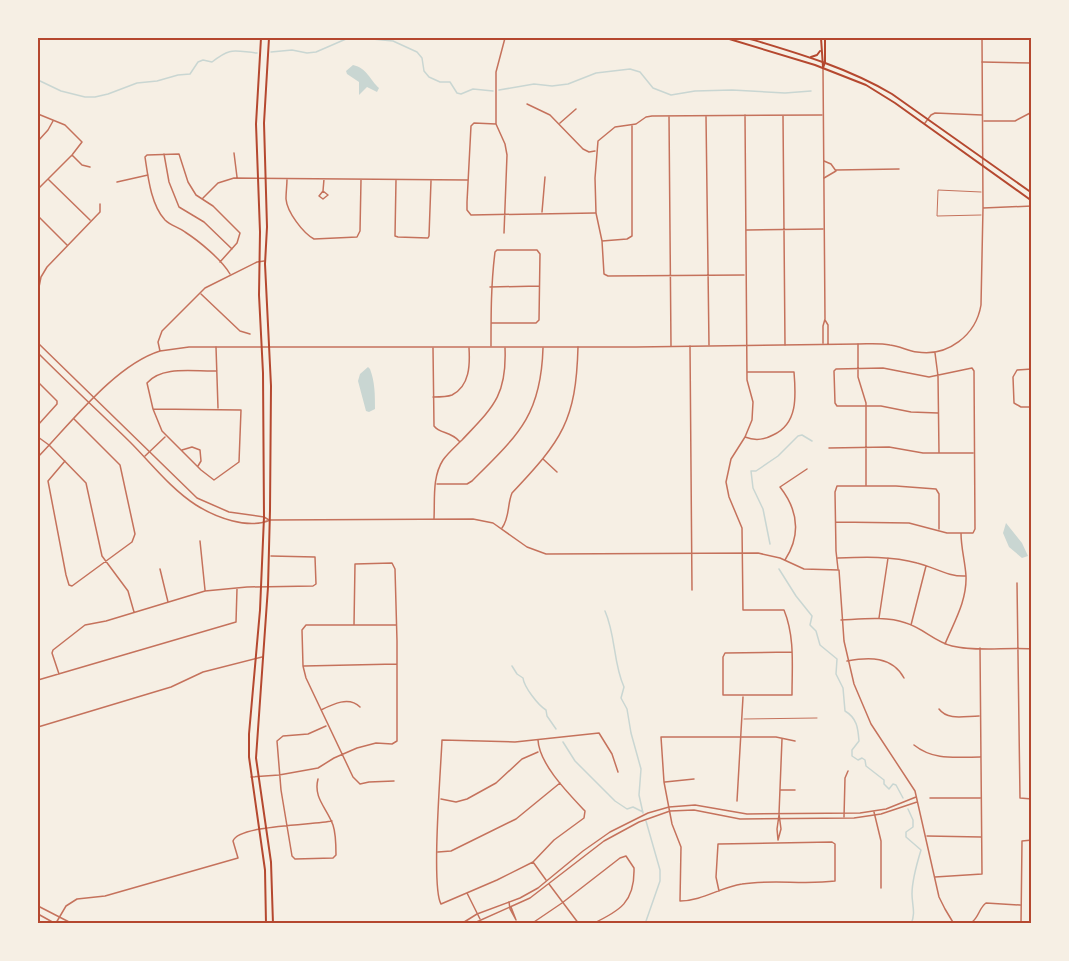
<svg xmlns="http://www.w3.org/2000/svg" width="1069" height="961" viewBox="0 0 1069 961" font-family="Raleway,sans-serif">
  <style>
    .water { fill: #c9d6d2 }
    .lines { fill: none; stroke-linecap: round; stroke-linejoin: round }
    .stream { stroke: #c9d6d2; stroke-width: 1.5 }
    .service { stroke: #c5725c; stroke-width: 1 }
    .minor { stroke: #c5725c; stroke-width: 1.5 }
    .tertiary { stroke: #c5725c; stroke-width: 1.5 }
    .secondary { stroke: #b5482f; stroke-width: 2 }
    .primary { stroke: #b5482f; stroke-width: 2 }
    .neatline { fill: none; stroke: #b5482f; stroke-width: 2 }
  </style>
  <rect width="100%" height="100%" fill="#f6efe4"/>
  <!-- water -->
  <path class="water" d="M353,65C367,68 370,80 379,88L377,92L367,87L359,95V82L347,74L346,71Z
    M368,367L370,369C375,382 375,395 375,409L369,412L366,411L358,381L360,374Z
    M1006,523L1022,543L1028,556L1022,558L1009,547L1003,533Z"/>
  <g class="lines">
    <!-- stream -->
    <path class="stream" d="M271,52L292,50L307,53L316,52L346,39L362,38L393,41L417,52L422,58L424,71L429,77L440,82H450L457,93L461,94L473,89L493,91
      M38,80L61,91L85,97H95L108,94L137,83L157,81L178,75L190,74L198,62L203,60L212,62C231,47 233,51 257,53
      M499,90L534,84L552,86L568,84L596,73L630,69L640,72L653,88L671,95L695,91L732,90L785,93L811,91
      M770,544L763,509L753,488L751,471H756L778,456L798,436L802,435L812,441
      M779,569L796,596L812,616L810,625L816,631L820,645L837,659L836,674L843,688L845,711C857,718 858,728 859,741L852,750V756L858,760L862,758L865,760L866,766L884,780V784L889,789L893,784L896,785L903,798
      M605,611C616,636 613,663 624,687L621,698L627,709L631,733L641,769L639,795L643,813
      M512,666L517,674L523,678C524,687 538,705 546,710L547,716L556,729
      M563,742L575,761L615,801L627,809L633,807L643,812
      M908,809L913,820V827L906,832V837L921,850C917,863 912,881 912,894C912,905 916,913 911,924
      M645,924L660,881V870L646,821"/>
    <!-- service -->
    <path class="service" d="M981,215L937,216L938,190L981,192
      M744,719L817,718"/>
    <!-- minor -->
    <path class="minor" d="M982,62L1032,63
      M527,104L550,115L583,149L589,152L595,151
      M38,114L65,125L82,142L72,155L38,189
      M745,115L747,380L753,402L752,420L745,437L731,459L726,482L729,497L742,528L743,610H784C795,637 792,666 792,695H723V657L725,653L792,652
      M669,116L671,346
      M706,116L709,345
      M783,116L785,345
      M984,121H1015L1032,112
      M560,123L576,109
      M925,123L931,115L935,113L982,115
      M496,124L474,123L471,126L467,202V210L471,215L595,213
      M38,141L48,130L53,121
      M234,153L237,177
      M164,154L169,182L179,207L204,222L232,249
      M72,155L82,165L90,167
      M824,161L831,164L836,171L824,178
      M836,170L899,169
      M287,179C287,185 286,192 286,199C287,212 303,233 314,239L357,237L360,231L361,180
      M49,180L90,220
      M396,180L395,236L398,237L428,238L429,236L431,181
      M117,182L148,175
      M323,191L328,195L323,199L319,196L323,191L324,179
      M203,198L218,183L234,178L468,180
      M542,212L545,177
      M38,216L67,245
      M747,230L823,229
      M504,233L507,155L505,144L496,124V72L505,38
      M602,241L627,239L632,236V126
      M220,262L237,243L240,233L213,206L196,195L188,182L179,154L147,155L145,157C148,177 151,205 165,220C171,226 179,227 185,232C199,241 222,260 230,274
      M744,275L608,276L604,274L602,241L596,213L595,178L598,141L615,127L636,124L646,117L652,116L822,115
      M490,287L539,286
      M38,292L41,277L47,267L100,212V204
      M201,294L240,331L250,334
      M491,323H536L539,320L540,254L537,250H497L495,252C491,284 491,314 491,346
      M858,344V377L866,403V485
      M690,346L692,590
      M216,347L218,408
      M433,348L434,426C440,434 450,431 459,441
      M935,353L938,376L939,453
      M1032,369L1017,370L1013,377L1014,403L1021,407H1032
      M38,382L57,401V404L38,425
      M433,397C439,397 447,397 452,395C470,386 470,364 469,348
      M153,409L241,410L239,462L214,480L201,470L162,431L153,409L147,383C162,365 196,372 217,371
      M38,437L49,445L86,483L102,556L128,591L134,612
      M745,437C755,441 764,440 773,435C798,424 796,396 794,372H748
      M829,448L889,447L923,453H973
      M182,450L192,447L200,450L201,461L198,466
      M145,456L165,437
      M543,459L557,472
      M65,461L48,481L66,575L69,585L72,586L132,542L135,534L120,465L74,419
      M437,484H467L472,481C518,435 541,416 543,348
      M434,519C435,500 432,477 443,460C448,453 456,446 462,440C493,407 507,396 505,348
      M836,522L909,523L947,533H973L975,529L974,371L972,368L929,377L883,368L836,369L834,371L835,403L837,406H881L911,412L938,413
      M502,528C510,517 507,505 512,493C562,440 576,421 578,347
      M200,541L205,590
      M838,558C864,557 892,556 917,563C934,567 948,577 966,576
      M785,560C801,535 798,510 780,487L807,469
      M160,569L168,602
      M838,569L836,551L835,492L837,486H896L936,489L939,494V529
      M1017,583L1020,798L1032,799
      M879,618L888,558
      M841,620C862,619 886,616 906,623C923,628 935,642 952,646C977,652 1006,647 1032,649
      M911,625L926,566
      M945,644C954,622 967,601 966,576C965,561 961,548 961,533
      M847,661C869,657 892,656 904,678
      M304,666L397,664
      M59,674L52,653L53,650L85,625L106,621L205,591L247,587L313,586L316,584L315,557L271,556
      M38,680L236,622L237,589
      M939,709C948,721 965,716 979,716
      M321,710C333,704 349,696 360,707
      M38,727L171,687L203,672L262,657
      M538,740C539,764 569,794 585,811L584,818L554,840L533,862L497,880L441,904C431,887 441,767 442,740L515,742L599,733L612,754L618,772
      M914,745C934,761 956,757 980,757
      M251,777L279,775L318,768L334,758L357,748L376,743L392,744L397,741V641L395,569L392,563L355,564L354,625
      M318,779C313,798 327,808 333,825C336,834 336,845 336,855L333,858L295,859L292,856L281,790L277,741L283,736L308,734L326,726
      M394,781L369,782L360,784L353,777L306,678L303,666L302,630L306,625H396
      M665,782L694,779
      M781,790H795
      M930,798H980
      M441,799L456,802L467,799L496,783L522,759L538,752
      M737,801L743,697
      M874,812L881,841V888
      M844,817L845,778L848,771
      M927,836L981,837
      M778,840L781,829L779,814L782,739
      M778,840L777,829L779,815
      M438,852L451,851L516,819L560,783
      M533,862L546,880
      M935,877L982,874L980,648
      M549,884L579,924
      M719,891L716,877L718,844L832,842L835,844V881C804,885 772,879 742,884C721,887 702,901 680,901L681,847L672,824L664,782L661,737H776L795,741
      M467,893L480,919
      M509,902L510,909L516,920L511,907
      M972,922C979,917 979,908 986,903L1020,905
      M56,923L66,906L77,899L105,896L238,858L233,841C239,825 313,825 332,821
      M531,924L562,903L620,858L626,856L634,868C635,902 620,911 592,924
      M1021,924L1022,841L1032,840"/>
    <!-- tertiary -->
    <path class="tertiary" d="M982,38L983,208
      M823,69L825,319L823,326V343
      M825,320L828,325V344
      M38,343L197,498L229,512L264,517L269,520
      M160,351L189,347H636L858,344C869,344 880,343 890,345C900,346 908,351 917,352C948,357 976,335 981,305L983,208L1032,206
      M38,353C68,383 99,412 130,442C151,463 171,489 196,505C215,517 248,530 270,520L473,519L493,523L527,547L546,554L758,553L780,558L804,569L839,570L844,641L854,684L871,724L915,791L939,897L945,909L954,924
      M38,457C71,423 115,365 160,351L158,342L162,331L205,288L257,262L264,261
      M38,906L73,924
      M38,914L56,924
      M461,924L477,914L520,898L538,888L583,851L610,832L648,813L669,807L695,805L747,814L860,813L886,809L916,797
      M472,924L530,898L604,841L639,822L670,811L694,810L740,819L854,818L881,814L917,802"/>
    <!-- secondary -->
    <path class="secondary" d="M261,38L256,124L260,232L259,295L263,373L264,517L260,610L249,734V757L265,870L266,924
      M269,38L264,123L267,227L265,264L271,386L270,510L268,587L256,758L271,862L273,924
      M821,38L823,67
      M811,57L817,55L820,51
      M823,68L825,62V38"/>
    <!-- primary -->
    <path class="primary" d="M726,38L815,65L866,85L895,103L1032,201
      M747,38C797,53 846,67 892,94L1032,193"/>
  </g>
  <!-- border -->
  <rect width="1069" height="961" fill="none" stroke="#f6efe4" stroke-width="78"/>
  <rect x="39" y="39" width="991" height="883" class="neatline"/>
</svg>
